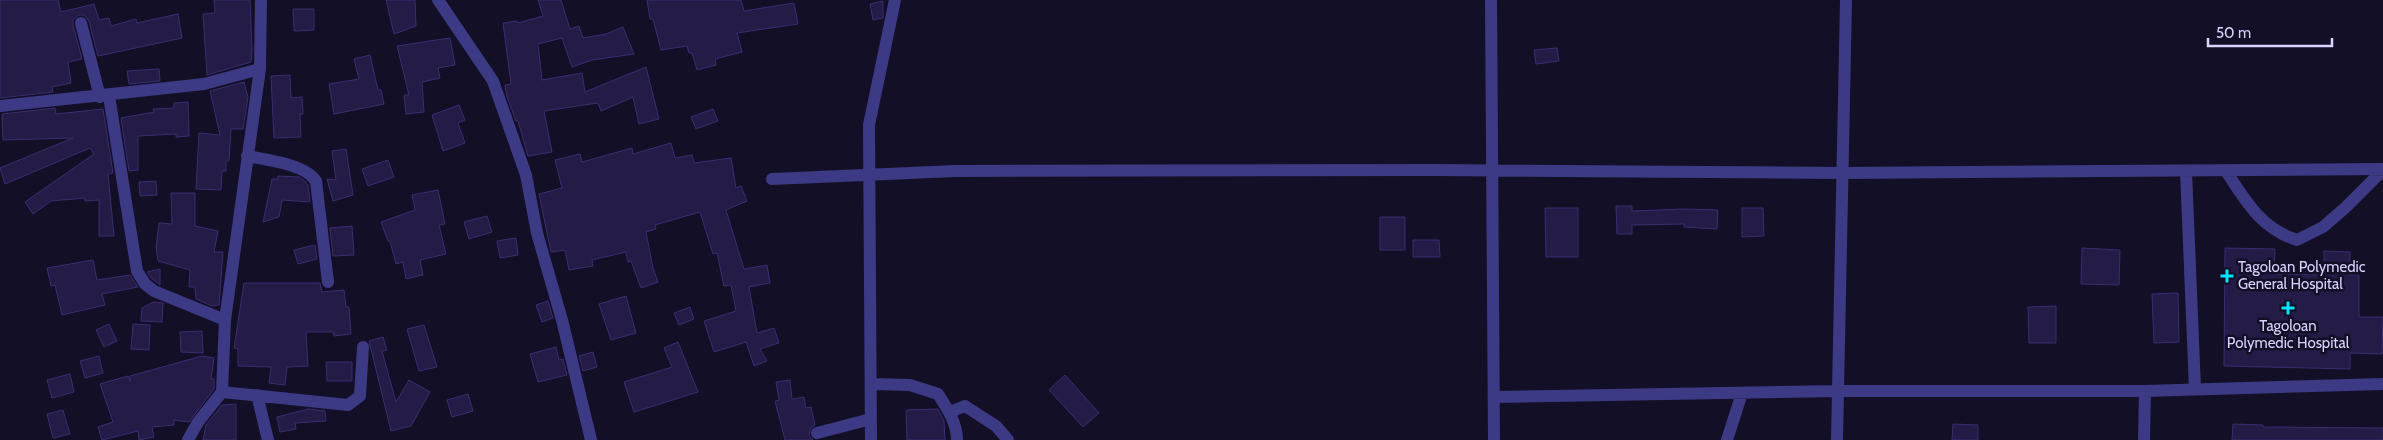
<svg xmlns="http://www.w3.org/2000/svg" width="2383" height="440" viewBox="0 0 2383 440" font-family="Cabin,sans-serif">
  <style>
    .building { fill: #241b47; stroke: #3b2d73 }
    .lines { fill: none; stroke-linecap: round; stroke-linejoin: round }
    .minor { stroke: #3d3a85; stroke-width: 12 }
    .poi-dot { fill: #00e5ff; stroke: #130f26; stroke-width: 2 }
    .labels { text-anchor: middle; stroke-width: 5; stroke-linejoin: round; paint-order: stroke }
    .poi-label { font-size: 15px; fill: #d9d4ff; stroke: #130f26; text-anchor: start }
  </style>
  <rect width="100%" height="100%" fill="#130f26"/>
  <!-- building -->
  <path class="building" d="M0,0H58L61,12L94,4L99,20L109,18L111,26L136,19L137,23L178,14L182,38L98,56L89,21L84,15H79L73,20V25L82,59L68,62L71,83L52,87L53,92L0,98Z
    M214,0H250L252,50L251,62L207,75L203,14L215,13Z
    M386,0H415L416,26L394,34Z
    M538,0H561L570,29L579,26L583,38L606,34L623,27L634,54L592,60L572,67L562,38L538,44L542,80L582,73L585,92L646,67L659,119L639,124L633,97L601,111L598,103L544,111L552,152L528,156L518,121H516L507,97L505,85L511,84L503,23L517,21L518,23L543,16Z
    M647,0H741L744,11L794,3L798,24L737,33L742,52L715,59L716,65L697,70L692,53H689L687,46L661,50L653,19H650Z
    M883,1V18L873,20L870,4Z
    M293,9H314V30L294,31Z
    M450,38L455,65L438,68L440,78L422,82L424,112L406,114L404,95H409L397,46Z
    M1557,48L1559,61L1536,64L1534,50Z
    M370,55L378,90H381L384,104L334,114L329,84L359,79L354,59Z
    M159,69L160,81L129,84L127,71Z
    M290,75L291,98L302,97L303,114H300L301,137L274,138L271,76Z
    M244,82L248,97L243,129H231L229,161H226V171H222L221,190L196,189L199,133L220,135L210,91Z
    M188,102L189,136L176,137V134L138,136V170L129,171L121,118L154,112L153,109L174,108V103Z
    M459,105L465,120L458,123L465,143L443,151L432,115Z
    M55,108L56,114L103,109L113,173L108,174L114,236H99V200L85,201V198L51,201L33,214L25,202L94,154L90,148L5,184L0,168L73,138L3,140L2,114Z
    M713,109L718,121L696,129L691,117Z
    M671,143L675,158L692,155L694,163L731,158L736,188L741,186L747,201L726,210L744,269L767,265L770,283L749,287L757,333L774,328L779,343L760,349L767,361L754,366L746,342L714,352L704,321L736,311L731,285L724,286L717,253L713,254L700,212L655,225L656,229L646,232L653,268L658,282L641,288L631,261L628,262L626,252L592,260L593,266L569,270L565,250L551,252L539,194L562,188L555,160L580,154L582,162L632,148L633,154Z
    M346,149L353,195L333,201L327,179L336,180L332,151Z
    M388,160L394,177L368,186L362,169Z
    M278,176L299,177L305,181L308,185L310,202L282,200L279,217L263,222L272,179H278Z
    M156,181L157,195L140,196L139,182Z
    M438,190L445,224L439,225L446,254L420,260L423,275L406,279L403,262L396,264L390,241H388L381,222L415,210L412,195Z
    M171,193H195V226L218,231L214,252H223L219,305L212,306L196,299L195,287H189L190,270L158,261L156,247L159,223L172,224Z
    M1616,206H1632V211L1685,209L1718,210L1717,229L1684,227V224L1632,225V234H1617Z
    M1545,208H1578V257H1546Z
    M1742,208H1763L1764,236L1742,237Z
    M487,216L492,232L469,239L464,222Z
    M1380,217H1405V250H1380Z
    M352,226L354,255L333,256L330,228Z
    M516,238L518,255L500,258L497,241Z
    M1413,240H1439L1440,257H1413Z
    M315,245L317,259L298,264L294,250Z
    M2082,248L2120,250L2119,285L2081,284Z
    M2225,248L2275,249L2274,274L2324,275V251L2350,252V275H2359V317H2383L2382,354L2350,353V369L2224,366Z
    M93,260L97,280L130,275L138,287L102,294L105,305L62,315L55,285L51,286L47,268Z
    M160,269V285L151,278L147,272Z
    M244,283H320L322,292L344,290L346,307H349L351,334L334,336L333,332H306L308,366L287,367L285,385L269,383L271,367L238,366V349L234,348Z
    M2178,293L2179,342L2154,343L2152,294Z
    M626,296L636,333L611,340L599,304Z
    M548,301L553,318L542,322L536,305Z
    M153,302L163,303L162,322L141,321L142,308Z
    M2056,306V343H2029L2028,307Z
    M690,307L694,319L679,325L674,313Z
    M109,324L117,341L104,347L96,330Z
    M133,324L150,325L149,350L131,349Z
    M424,325L437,367L419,371L407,329Z
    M202,331L203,353L181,352L180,332Z
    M383,337L387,350L382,351L396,402L409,380L430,392L411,426L391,431L369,341Z
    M678,342L698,392L634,412L624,382L672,367L664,348Z
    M556,347L559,360L563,359L567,375L538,382L530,354Z
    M593,352L597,367L583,371L579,356Z
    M99,356L103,373L85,378L80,361Z
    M202,356L214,358L211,379H214V389L189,422L174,420V425L152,427L154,437L139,440L138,431L102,440L98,427L113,422L100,384L128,376L130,381V376Z
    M326,362H352V381H327Z
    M70,374L74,392L52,398L47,380Z
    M1065,375L1099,413L1083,427L1049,390Z
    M790,380L792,399L804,397L806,408L811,407L815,425L811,428L809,435L813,440H785L775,401L779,400L776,382Z
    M468,394L473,411L452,417L447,400Z
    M236,404V440H203L206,425L222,405Z
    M308,409L325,411L326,421L295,423L296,429L280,432L277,417Z
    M938,409L944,421L945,440H907L906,410Z
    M63,410L70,434L53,438L47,414Z
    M1953,424L1978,425V440H1952Z
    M2233,424L2263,425V427L2383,428V440H2232Z"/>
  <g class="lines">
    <!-- minor -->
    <path class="minor" d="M261,0L260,69L225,320L222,392L348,405L360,396L363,347
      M438,0L493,81L526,175L537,233L562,320L591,440
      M1491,0L1494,440
      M81,23L100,97
      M109,96L137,271L145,284L154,291L225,320
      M0,106L204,84L260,69
      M247,156C267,160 305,164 316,181L328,282
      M2186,171L2195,389
      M2226,171C2245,200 2261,229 2297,240L2323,227L2345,208L2383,170
      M772,179L955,171L1436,170L1843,173L2383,169
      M871,384L910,385L938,394C947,408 957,423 957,440
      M257,395L268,440
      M1494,397L1838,391H2145L2383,384
      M950,412L965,406L996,426L1008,440
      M817,433L871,419
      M188,440L198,422L222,392
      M871,440L869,125L895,0
      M1727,440L1742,393
      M1837,440L1846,0
      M2144,440L2145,391"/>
  </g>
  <!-- markers -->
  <g class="poi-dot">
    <path d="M2224.5 268.5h5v5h5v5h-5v5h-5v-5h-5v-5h5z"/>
    <path d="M2285.5 300.5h5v5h5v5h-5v5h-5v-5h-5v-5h5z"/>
  </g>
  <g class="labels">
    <!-- poi labels -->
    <g class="poi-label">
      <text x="2238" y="272">Tagoloan Polymedic<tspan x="2238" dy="17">General Hospital</tspan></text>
      <text x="2288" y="331" text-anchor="middle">Tagoloan<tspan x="2288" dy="17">Polymedic Hospital</tspan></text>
    </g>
  </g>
  <!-- scale -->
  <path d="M2208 38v8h124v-8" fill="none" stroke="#d9d4ff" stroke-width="2.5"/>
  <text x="2216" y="38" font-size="15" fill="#d9d4ff" stroke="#130f26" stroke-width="4" paint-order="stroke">50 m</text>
</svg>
